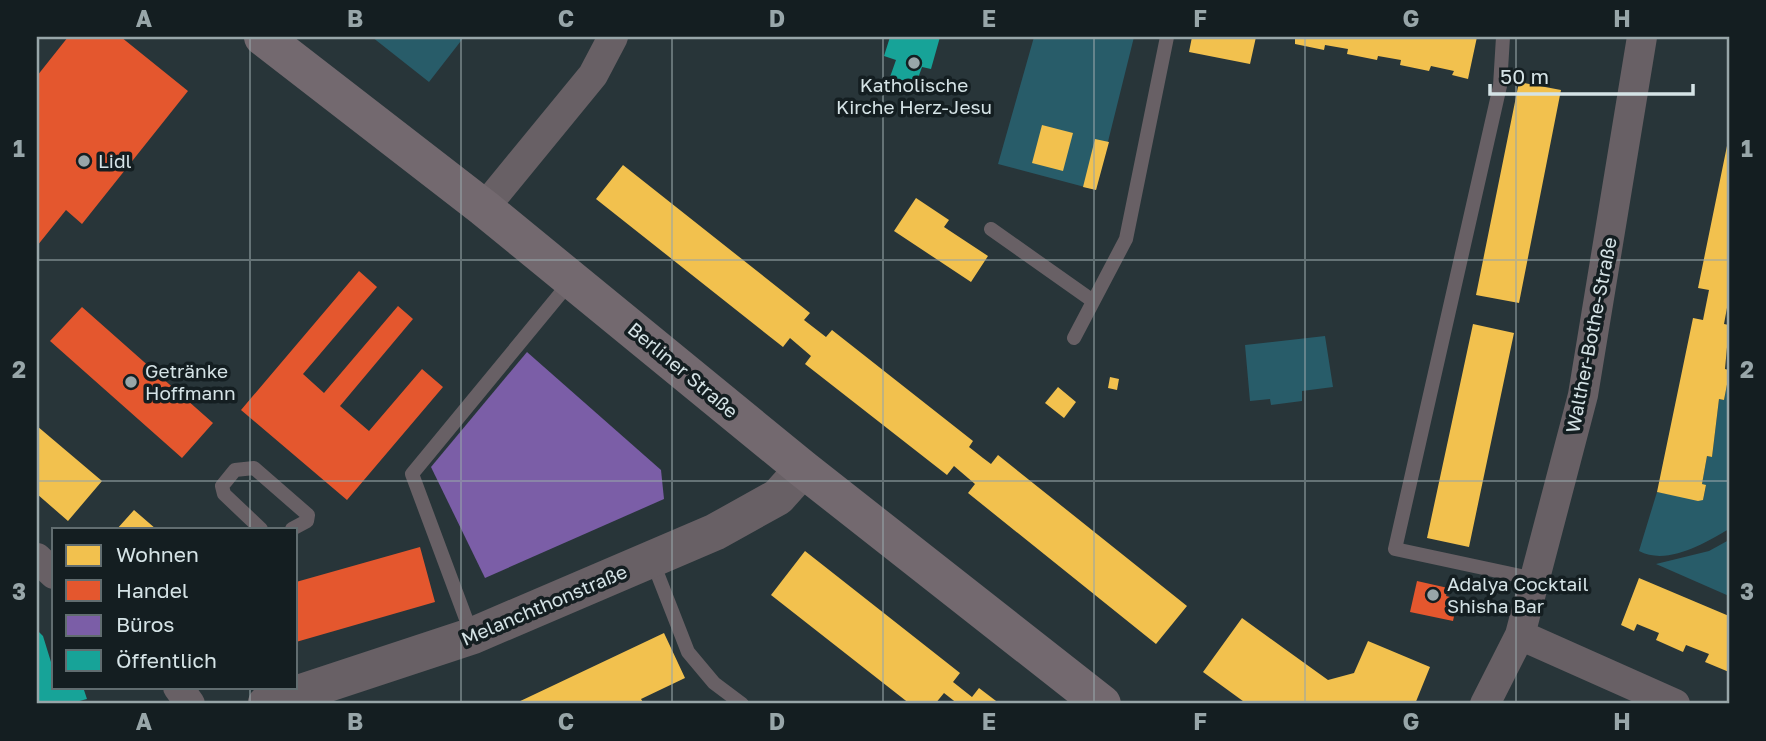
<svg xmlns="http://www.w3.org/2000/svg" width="1766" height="741" viewBox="0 0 1766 741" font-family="'Golos Text',sans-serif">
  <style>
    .green { fill: #285c69 }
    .homes { fill: #f2c14e }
    .shops { fill: #e4572e }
    .offices { fill: #7b5ea7 }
    .public { fill: #17a398 }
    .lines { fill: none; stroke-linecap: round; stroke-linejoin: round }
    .service { stroke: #686065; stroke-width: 14 }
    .minor { stroke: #686065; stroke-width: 30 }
    .tertiary { stroke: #686065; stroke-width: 37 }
    .secondary { stroke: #73696f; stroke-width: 38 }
    .grid { fill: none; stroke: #98a6a9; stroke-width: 2; stroke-opacity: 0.55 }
    .poi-dot { fill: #98a6a9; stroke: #141e21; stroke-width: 2.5 }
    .labels { text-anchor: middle; stroke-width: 7; stroke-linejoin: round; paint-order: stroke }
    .poi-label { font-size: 19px; fill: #d5e3e6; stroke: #141e21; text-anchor: start }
    .street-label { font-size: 19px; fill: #d5e3e6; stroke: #141e21 }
    .neatline { fill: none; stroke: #98a6a9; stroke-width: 2.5 }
    .grid-label { font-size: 23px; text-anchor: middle; font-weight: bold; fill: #98a6a9 }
  </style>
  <rect width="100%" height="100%" fill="#283539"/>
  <!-- green -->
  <path class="green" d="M372,37H464L429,82Z
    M1034,37H1134L1096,190L998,164Z
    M1325,336L1333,387L1302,391V401L1271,405L1270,399L1250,401L1245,345Z
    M1729,374V529C1705,543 1667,566 1639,551L1657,492L1703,500L1706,486L1702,484L1707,456L1712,457L1719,399L1724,400Z
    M1729,540V596L1656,564L1709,551Z"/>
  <!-- homes -->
  <path class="homes" d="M1192,37H1256L1250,64L1189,52Z
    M1290,37H1477L1468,79L1452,75L1454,71L1431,66L1429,71L1400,65L1401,60L1378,56L1377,60L1347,54L1348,49L1325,45L1324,50L1295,44V39Z
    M1519,82L1561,90L1519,303L1476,295Z
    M1042,125L1073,133L1063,171L1032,163Z
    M1095,139L1109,142L1096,190L1083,187Z
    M1728,141L1729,297L1724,324L1729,325L1725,369L1729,370V374L1724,400L1719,399L1712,457L1707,456L1702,484L1706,485L1703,500L1698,501L1657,492L1693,318L1703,320L1709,290L1698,288Z
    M623,165L810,313L804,320L826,337L832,330L973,441L969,447L983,458L991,464L998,455L1187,606L1156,644L968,493L975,484L954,466L947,475L805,364L811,356L790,338L783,347L596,199Z
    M916,198L949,220L944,227L988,256L971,282L894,231Z
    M1473,324L1514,333L1469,547L1427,538Z
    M1110,377L1119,379L1117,390L1108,388Z
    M1058,387L1076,402L1064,418L1045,403Z
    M37,426L102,481L68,521L37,494Z
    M134,510L156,529H117Z
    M805,551L960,673L953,682L972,697L979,688L1000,704H958L944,693L935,704H910L771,595Z
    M1639,578L1729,616V672L1705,662L1709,654L1686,645L1683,652L1656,640L1659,633L1637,624L1634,631L1621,625Z
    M1242,618L1328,680L1354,673L1368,641L1430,667L1415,704H1247L1203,672Z
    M664,633L685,678L641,699L644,704H514Z"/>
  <!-- shops -->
  <path class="shops" d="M68,37H121L188,91L82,224L66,210L37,246V76Z
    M359,271L377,287L303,374L324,393L398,306L413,319L340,406L369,431L422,369L443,387L347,500L241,410Z
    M82,307L213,423L182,458L50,341Z
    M420,547L435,602L296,642V582Z
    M1417,581L1448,588L1446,596L1458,599L1453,621L1410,612Z"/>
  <!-- offices -->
  <path class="offices" d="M527,352L661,470L664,499L485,578L431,467Z"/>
  <!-- public -->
  <path class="public" d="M890,37H940L931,69L922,67L916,84L890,77L896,60L884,56Z
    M37,630L43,636L51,662L54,661V687H83L87,699L68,704H37Z"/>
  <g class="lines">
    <!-- service -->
    <path class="service" d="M1503,37L1500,86L1395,549L1535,579
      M991,229L1093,301
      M1074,338L1126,239L1167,37
      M261,529L224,494L222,486L235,470L254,468L308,515L307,521L292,529
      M652,560L688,652L714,683L742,704
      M472,635L412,474L570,282"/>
    <!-- minor -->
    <path class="minor" d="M484,208L593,75L613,37
      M37,558L54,574
      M1520,635L1675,704
      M178,687L190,704
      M1485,704L1520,635L1583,395L1642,37"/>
    <!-- tertiary -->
    <path class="tertiary" d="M266,704L472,636L715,532L778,497L803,469"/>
    <!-- secondary -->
    <path class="secondary" d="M263,37L484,208L803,469L1102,704"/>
  </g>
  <!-- grid -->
  <path class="grid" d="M250,37V529M461,37V704M672,37V704M883,37V704M1094,37V704M1305,37V704M1516,37V704M37,260H1729M37,481H1729M250,687V704"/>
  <!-- markers -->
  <g class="poi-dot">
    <circle cx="914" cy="63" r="7"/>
    <circle cx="84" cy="161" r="7"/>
    <circle cx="131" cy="382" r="7"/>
    <circle cx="1433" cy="595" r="7"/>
  </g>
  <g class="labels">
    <!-- poi labels -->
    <g class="poi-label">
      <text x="914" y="92" text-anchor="middle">Katholische<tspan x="914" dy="22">Kirche Herz-Jesu</tspan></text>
      <text x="98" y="168">Lidl</text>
      <text x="145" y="378">Getränke<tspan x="145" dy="22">Hoffmann</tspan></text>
      <text x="1447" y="591">Adalya Cocktail<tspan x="1447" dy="22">Shisha Bar</tspan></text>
    </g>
    <!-- street labels -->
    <g class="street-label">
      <text transform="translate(1591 335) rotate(-79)" y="7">Walther-Bothe-Straße</text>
      <text transform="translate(683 370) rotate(40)" y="7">Berliner Straße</text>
      <text transform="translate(544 605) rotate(-23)" y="7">Melanchthonstraße</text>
    </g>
  </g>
  <!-- border -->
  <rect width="1766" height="741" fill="none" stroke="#141e21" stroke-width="77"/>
  <!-- legend -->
  <rect x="52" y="528" width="245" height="161" fill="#141e21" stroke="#616d70" stroke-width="2"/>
  <rect x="66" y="545" width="35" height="21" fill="#f2c14e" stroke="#616d70" stroke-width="2"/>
  <text x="116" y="562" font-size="21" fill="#d5e3e6">Wohnen</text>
  <rect x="66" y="580" width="35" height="21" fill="#e4572e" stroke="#616d70" stroke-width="2"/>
  <text x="116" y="598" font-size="21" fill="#d5e3e6">Handel</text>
  <rect x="66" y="615" width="35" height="21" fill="#7b5ea7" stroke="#616d70" stroke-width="2"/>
  <text x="116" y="632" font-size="21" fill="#d5e3e6">Büros</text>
  <rect x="66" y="650" width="35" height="21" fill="#17a398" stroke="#616d70" stroke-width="2"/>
  <text x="116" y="668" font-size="21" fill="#d5e3e6">Öffentlich</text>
  <!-- scale -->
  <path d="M1490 84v10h203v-10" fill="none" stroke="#d5e3e6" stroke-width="3.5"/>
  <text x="1500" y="84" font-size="21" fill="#d5e3e6" stroke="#141e21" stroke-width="5" paint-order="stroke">50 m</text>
  <rect x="38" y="38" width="1690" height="664" class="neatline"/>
  <g class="grid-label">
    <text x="144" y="27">A</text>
    <text x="355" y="27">B</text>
    <text x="566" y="27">C</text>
    <text x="777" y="27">D</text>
    <text x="989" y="27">E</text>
    <text x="1200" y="27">F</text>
    <text x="1411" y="27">G</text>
    <text x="1622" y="27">H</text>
    <text x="19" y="157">1</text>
    <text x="1747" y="157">1</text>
    <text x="19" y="378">2</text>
    <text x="1747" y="378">2</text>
    <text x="19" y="600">3</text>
    <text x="1747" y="600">3</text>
    <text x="144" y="730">A</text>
    <text x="355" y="730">B</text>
    <text x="566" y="730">C</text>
    <text x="777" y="730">D</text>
    <text x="989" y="730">E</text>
    <text x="1200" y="730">F</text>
    <text x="1411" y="730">G</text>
    <text x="1622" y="730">H</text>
  </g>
</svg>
